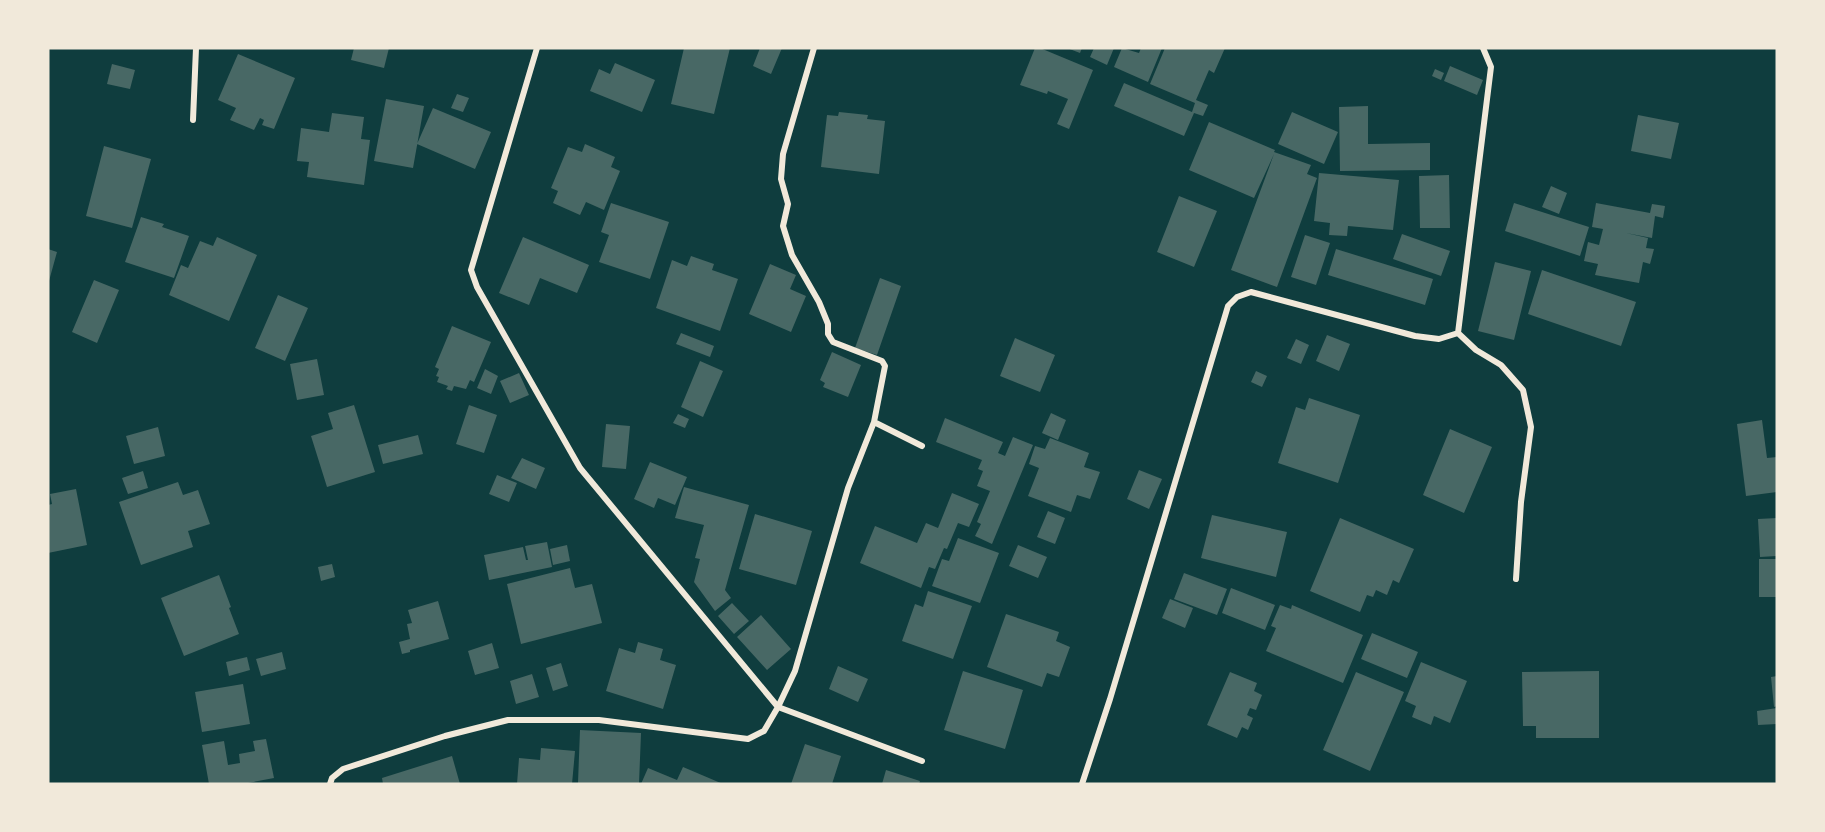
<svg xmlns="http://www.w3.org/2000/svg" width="1825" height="832" viewBox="0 0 1825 832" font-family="'Roboto Serif',serif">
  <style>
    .building { fill: #486865 }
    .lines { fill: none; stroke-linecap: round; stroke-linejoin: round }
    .minor { stroke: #f1e9da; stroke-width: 6 }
  </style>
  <rect width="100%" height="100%" fill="#0f3d3e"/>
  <!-- building -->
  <path class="building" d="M354,48H389L384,68L351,60Z
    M684,48H730L714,114L671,104Z
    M760,48H782L771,74L753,66Z
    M1035,48H1040L1093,70L1069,129L1057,124L1068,99L1048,91L1047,94L1020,85Z
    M1067,48H1082L1080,53Z
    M1094,48H1114L1107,65L1090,57Z
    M1122,48L1139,53L1141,48H1162L1148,82L1114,67Z
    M1165,48H1225L1214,73L1209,70L1196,100L1208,105L1203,116L1194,113L1184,136L1114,106L1124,83L1192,112L1195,103L1150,84Z
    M238,54L295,78L274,129L262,125L264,120L260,118L254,130L230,120L236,108L218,100Z
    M615,63L655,80L642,112L590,91L599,69L610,74Z
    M112,64L135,70L130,89L107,84Z
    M1450,66L1483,80L1477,95L1444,81Z
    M1435,69L1444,73L1441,80L1432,76Z
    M457,94L469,98L463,112L451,108Z
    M386,99L424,106L413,168L374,161Z
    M1368,106V144L1430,143V170L1340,171L1339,107Z
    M433,108L491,132L475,169L417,144Z
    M839,112L868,115L867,119L885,121L879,174L821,167L827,115L838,116Z
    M1292,112L1338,132L1324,164L1278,144Z
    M332,113L364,117L361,139L370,140L364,185L307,177L309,162L297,161L301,128L329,132Z
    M1638,115L1679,123L1671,159L1631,151Z
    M1209,122L1275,150L1274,152L1311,165L1307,174L1317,178L1277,287L1231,270L1274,154L1254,198L1189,170Z
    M585,144L615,157L611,167L620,171L604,210L586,202L580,215L553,203L558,191L551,188L568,147L582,152Z
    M104,146L151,159L132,228L86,216Z
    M1319,173L1399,180L1393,230L1348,226L1347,236L1329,235L1330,223L1314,221Z
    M1449,175L1450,228H1420L1419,176Z
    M1551,186L1567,193L1559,214L1542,207Z
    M1179,196L1217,211L1194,267L1157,252Z
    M611,203L669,222L650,279L599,262L609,235L601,232Z
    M1514,203L1589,227L1580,256L1505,231Z
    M1596,203L1650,213L1652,204L1665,206L1663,218L1655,216L1652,238L1626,233L1648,238L1646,248L1654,249L1650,264L1643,262L1639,283L1595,275L1598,264L1584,261L1588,242L1599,245L1603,229L1592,227Z
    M141,217L164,224L162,227L189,236L174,278L125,262Z
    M1402,234L1450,251L1441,276L1393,259Z
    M1305,235L1330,243L1316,285L1291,277Z
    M217,237L257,255L229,321L169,295L181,265L188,268L200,241L213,246Z
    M523,237L589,265L577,293L540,278L529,305L499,293Z
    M48,249L57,252L49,281H48Z
    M1336,249L1433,279L1425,305L1328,275Z
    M691,256L714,264L712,270L738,279L720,331L656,308L672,260L687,266Z
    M1495,262L1531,271L1514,340L1478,331Z
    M770,264L796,275L790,289L806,296L791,332L749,314Z
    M1542,270L1636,302L1621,346L1528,314Z
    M880,278L901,286L877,355L855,348Z
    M94,280L119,290L97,343L72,332Z
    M278,295L308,308L285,361L255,348Z
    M452,326L491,342L474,382L470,380L466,389L454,386L452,391L446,389L448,386L437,382L439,377L436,376L439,369L435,367Z
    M681,333L714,346L710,357L676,344Z
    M1327,335L1350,344L1339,371L1316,361Z
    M1015,338L1055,355L1040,392L1000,376Z
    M1296,339L1309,345L1301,364L1287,358Z
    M832,352L861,365L848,397L823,387L825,383L820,380Z
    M317,359L324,395L297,400L290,364Z
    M700,361L723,371L703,417L681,407Z
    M485,369L498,376L491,394L477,388Z
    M1256,371L1267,376L1262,387L1251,382Z
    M519,373L529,395L510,403L500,381Z
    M1309,398L1360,415L1338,483L1278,463L1296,407L1305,410Z
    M354,405L375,472L327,487L311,436L333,429L328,413Z
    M469,405L497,415L484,453L456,444Z
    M1051,413L1066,420L1058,440L1042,433Z
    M678,414L689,419L685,428L673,423Z
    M945,418L1003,442L998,453L1005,456L1013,437L1033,445L992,544L975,536L981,524L977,522L990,491L977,486L983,471L978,469L982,460L936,442Z
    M1762,420L1767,458L1777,457V492L1746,496L1737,424Z
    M606,424L630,426L626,469L602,467Z
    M158,427L165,456L134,464L126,436Z
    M1450,429L1492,447L1464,513L1423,495Z
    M418,435L423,454L383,464L378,445Z
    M1050,438L1089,453L1084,467L1100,472L1090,499L1077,495L1071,512L1028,496L1039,468L1029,464L1035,446L1045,449Z
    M522,458L545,468L536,489L511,478Z
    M650,462L687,477L675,505L658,498L654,508L634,499Z
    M1139,470L1162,479L1149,509L1127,499Z
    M143,471L148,488L128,494L122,478Z
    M497,475L517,483L509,502L489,494Z
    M178,482L183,495L198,490L210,524L188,531L193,547L141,565L119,502Z
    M684,487L749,505L725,590L731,598L715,611L694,582L700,559L695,558L704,525L675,518Z
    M76,489L87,545L48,553V505L52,504L50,494Z
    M952,493L979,504L969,527L958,523L947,549L944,548L935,569L929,567L921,588L860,563L875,526L917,543L926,523L938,528Z
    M1048,511L1065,518L1055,544L1037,537Z
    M755,514L812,531L796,585L739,569Z
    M1212,515L1287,532L1276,577L1201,558Z
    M1340,518L1414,549L1399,583L1393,580L1387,595L1376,590L1373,597L1367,595L1360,612L1310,591Z
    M1777,518V556L1760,557L1758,519Z
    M958,538L999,553L980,603L932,586L942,559L949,561Z
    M547,542L552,567L489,580L484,555L523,547L526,560H528L525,546Z
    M567,545L570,561L553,565L550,549Z
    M1018,545L1047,557L1038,578L1009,566Z
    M1759,559H1777V597H1759Z
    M332,564L335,577L321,581L318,567Z
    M570,568L575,588L592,584L602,623L521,644L507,584Z
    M1184,573L1227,589L1217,615L1174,599Z
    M219,575L231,607L229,608L239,634L184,656L161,598Z
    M1231,588L1275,605L1265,630L1222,613Z
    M928,591L972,606L953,659L902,641L915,604L923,607Z
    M1170,599L1193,608L1185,628L1162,618Z
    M438,601L449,639L410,650V652L402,654L399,642L410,639L407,624L412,623L408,610Z
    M732,603L749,621L734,634L718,616Z
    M1280,605L1291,609L1292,605L1363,635L1343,683L1266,651L1276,628L1271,626Z
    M1006,614L1059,632L1056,641L1070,647L1059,677L1047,673L1042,687L987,667Z
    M761,615L791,649L767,670L737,637Z
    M1372,633L1418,652L1407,678L1361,659Z
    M638,642L663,649L660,660L676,665L663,709L606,691L619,648L635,653Z
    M492,643L499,668L475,675L468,651Z
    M282,652L286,669L261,676L256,659Z
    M247,657L250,670L229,676L226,662Z
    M1421,662L1467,681L1450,723L1434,716L1431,725L1412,717L1416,706L1405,701Z
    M561,663L568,686L553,691L546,668Z
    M838,666L868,679L858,702L829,689Z
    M963,671L1023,690L1005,749L944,730Z
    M1599,671V738H1536V726H1523L1522,672Z
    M1230,672L1257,683L1254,691L1262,695L1256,710L1250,708L1247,715L1253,718L1248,730L1242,727L1237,738L1207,725Z
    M1356,672L1404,692L1370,771L1323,750Z
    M532,674L539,697L516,704L510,681Z
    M1777,676V706L1774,707L1771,677Z
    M243,684L250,724L202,732L195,692Z
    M1777,708V724L1758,725L1757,711Z
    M580,730L641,733L639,784L578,783Z
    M266,739L274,778L243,784H209L202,745L224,741L228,765L240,763L239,754L255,751L253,741Z
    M805,744L841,756L832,784H791Z
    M541,748L575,751L572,784H517L519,758L540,760Z
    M452,756L460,784H383L382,778Z
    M683,767L723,784H641L648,768L677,780Z
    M886,770L920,781L919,784H882Z"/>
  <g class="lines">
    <!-- minor -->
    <path class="minor" d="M537,48L471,270L477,287L580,468L778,707L922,761
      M814,48L783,154L781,179L788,204L783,226L792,255L819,302L828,324V334L833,342L882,361L885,366L874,422L922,446
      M193,120L196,48
      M1458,333L1491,67L1483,48
      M1458,333L1476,350L1501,365L1523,390L1531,427L1521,502L1516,579
      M330,784L332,778L343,769L445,736L508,720H599L748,739L764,731L778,707L795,671L848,488L874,422
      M1082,784L1110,699L1228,306L1237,297L1251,292L1415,336L1439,339L1458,333"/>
  </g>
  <!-- border -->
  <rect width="1825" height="832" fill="none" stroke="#f1e9da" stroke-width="99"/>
</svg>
